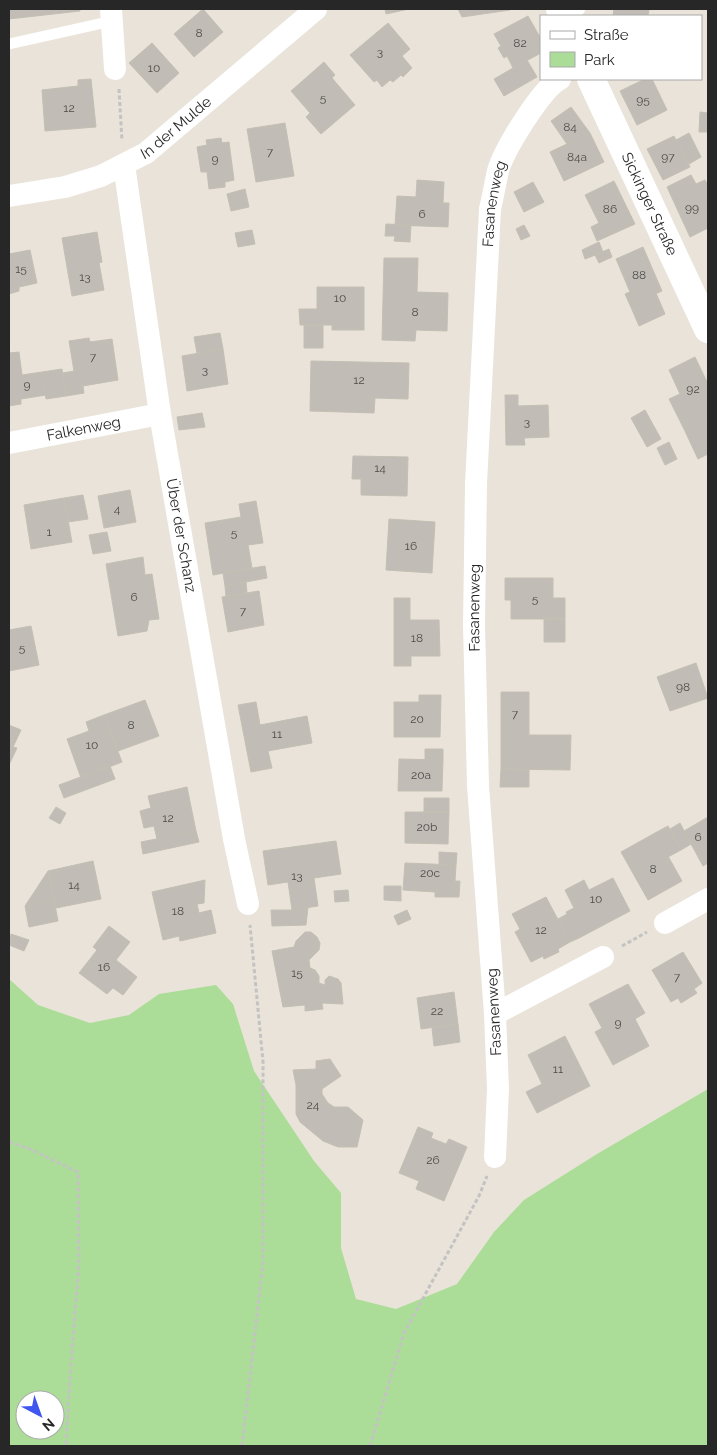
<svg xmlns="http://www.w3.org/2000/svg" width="717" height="1455" viewBox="0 0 717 1455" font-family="Raleway,sans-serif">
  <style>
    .green { fill: #acdd98; fill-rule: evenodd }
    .building { fill: #c1bdb6; stroke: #c4bfb3 }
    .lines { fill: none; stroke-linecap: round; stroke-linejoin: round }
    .path { stroke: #c3c3c3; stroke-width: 3; stroke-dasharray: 4 2.5; stroke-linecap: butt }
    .service { stroke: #fff; stroke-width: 11 }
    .minor { stroke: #fff; stroke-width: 22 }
    .tertiary { stroke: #fff; stroke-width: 28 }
    .labels { text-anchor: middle; stroke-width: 4; stroke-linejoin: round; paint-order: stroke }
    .number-label { font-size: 12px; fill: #4e4c4b }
    .street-label { font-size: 15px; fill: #272727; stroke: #fff }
  </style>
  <rect width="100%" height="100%" fill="#e9e3d9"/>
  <!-- green -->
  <path class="green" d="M9,979L38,1005L90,1023L129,1015L159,994L216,985L233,1004L254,1071L314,1161L341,1193V1248L356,1299L396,1309L457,1284L494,1232L524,1200L597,1154L708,1089V1446H9ZM25,1400H55V1430H25Z"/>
  <!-- building -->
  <path class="building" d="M9,9H80V11L9,19Z
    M203,9L223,32L194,57L174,34Z
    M385,9H409L386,14Z
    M458,9H509L510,10L462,17Z
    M614,9H644L649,10L648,16H613Z
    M528,16L541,39V53L513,68L507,56L504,58L498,48L501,46L494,34Z
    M388,23L410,49L402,56L412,68L403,77L401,75L393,82L390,80L382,87L377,80L374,82L350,55Z
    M152,43L179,73L157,93L129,63Z
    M527,60L537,77L504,96L494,79Z
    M324,62L335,75L332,78L355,105L321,134L306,117L310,113L291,91Z
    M91,79L96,127L45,131L42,90L78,86V80Z
    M645,79H652L667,110L637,125L620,91Z
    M571,107L590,133L567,144L551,121Z
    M700,112L708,113V132H699Z
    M285,123L294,176L256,182L247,129Z
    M590,133L604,162L564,181L550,152Z
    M689,133L701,157L689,164L676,140Z
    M674,136L690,167L663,180L647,149Z
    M221,138L222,143L229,142L234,180L225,182V187L209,189L207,172H201L197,147L207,145L206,140Z
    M691,175L696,184L705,180L708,185V228L690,237L667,187Z
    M417,180L444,182L443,203H449L448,227L395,225L397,196L416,197Z
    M614,181L635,224L597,241L591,227L599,223L585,195Z
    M533,182L544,202L524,212L514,192Z
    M245,189L249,207L231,211L227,194Z
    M386,224L411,225L410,242L394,241L395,236H385Z
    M524,225L530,236L521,240L516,229Z
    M252,230L255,244L238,247L235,233Z
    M97,232L102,262L99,263L104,290L72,296L62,238Z
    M599,242L603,252L585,259L582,250Z
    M643,247L662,291L630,305L625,294L630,292L616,259Z
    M609,249L612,257L599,263L595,255Z
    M30,250L37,283L19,287V291L9,294V254Z
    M384,258H418L417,292L448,293L447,331L416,330L415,341L382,340Z
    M317,287H364V330H332V325H300L299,309H317Z
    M656,293L665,314L639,326L630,305Z
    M304,325H323V348H304Z
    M220,333L223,349L197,353L194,337Z
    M89,338L90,342L112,339L118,380L83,386L84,393L66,396L63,373L74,371L69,341Z
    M223,349L228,384L187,391L182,356Z
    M19,352L22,375L42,372L46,395L21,399V404L9,406V353Z
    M695,357L708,384V417L684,429L669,399L680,394L669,370Z
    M311,361L409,363L408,399L375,398L374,413L310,411Z
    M62,369L66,396L46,399L42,372Z
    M505,395H518V406L548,405L549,437L524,438L525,445H506Z
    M645,410L661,439L647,447L631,418Z
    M202,413L205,427L179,430L177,417Z
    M708,417V454L698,459L684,429Z
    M669,442L677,459L665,465L657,448Z
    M353,456L408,457L407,496L361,495V479H352Z
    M130,490L136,522L104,528L98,496Z
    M83,495L88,519L68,522L64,498Z
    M64,498L72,542L31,549L24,505Z
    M256,501L263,543L248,545L252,568L213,575L205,523L241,517L239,504Z
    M389,519L435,522L432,573L386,570Z
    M107,532L111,551L93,554L89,535Z
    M143,557L145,575L152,574L159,619L149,620L147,631L118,636L106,564Z
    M265,566L267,578L225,586L223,573Z
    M505,578H553V598H565V619H511V600H505Z
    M246,582L247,593L226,597L225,586Z
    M259,591L264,625L228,632L222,597Z
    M394,598H410V620H439L440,656H411V666H394Z
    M544,619H565V642H544Z
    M31,626L39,665L9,671V630Z
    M696,663L708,698L670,711L657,677Z
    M501,692H529V735H571L570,770L501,769Z
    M419,695H441L440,737H394V702H419Z
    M145,700L159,736L118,751L104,715Z
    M256,702L260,725L307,716L312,743L268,751L272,768L251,772L238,705Z
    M104,715L122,762L81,778L67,739L89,731L86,722Z
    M9,725L21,730L13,747L17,748L9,765Z
    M425,749H443V760H425Z
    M399,759L443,760L442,791H398Z
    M110,766L115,779L64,798L59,785Z
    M501,769L529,770V787H500Z
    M187,787L196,831L157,839L154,826L144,828L140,811L151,808L148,796Z
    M424,798H449V812H424Z
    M56,807L66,813L60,824L49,818Z
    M405,812H449L448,844L405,843Z
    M708,817V863L703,866L684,831Z
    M680,823L691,844L681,850L670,829Z
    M668,826L681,850L668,857L655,833Z
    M196,831L199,842L143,854L141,842Z
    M655,833L682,881L648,900L621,852Z
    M336,841L341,874L314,878L318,906L292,910L288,882L268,885L263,851Z
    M439,852L457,853L456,865L439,864Z
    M93,861L101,899L56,908L48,871Z
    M405,863L456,865L455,881H460L459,897H435V892L403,890Z
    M48,871L54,900L25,906Z
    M613,878L630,911L579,938L566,912L574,908L565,890L584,880L589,890Z
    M205,880L204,903L197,904L199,913L211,910L216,933L180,941L179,936L163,940L152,892Z
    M384,886H401V901L384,900Z
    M348,890L349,901L335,902L334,891Z
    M546,897L570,942L558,949L559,952L544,959L543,956L531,962L515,932L520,929L512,914Z
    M54,900L58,921L29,927L25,906Z
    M308,907L306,925L272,926L271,910H292Z
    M407,910L411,919L398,925L394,916Z
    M567,914L579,938L570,942L558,919Z
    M109,926L130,942L116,960L137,977L123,995L113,988L107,994L79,973L97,950L93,947Z
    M305,932H311L317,937L320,943L319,950L309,960L310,968L315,970L319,976V983L325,985V980L329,976L338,979L341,983L343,1004L322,1003L323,1009L305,1011V1005L283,1007L272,951L294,947L296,941Z
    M11,934L29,940L24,951L9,945Z
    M683,952L702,983L694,989L697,993L681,1003L678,998L671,1002L652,970Z
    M628,984L645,1013L635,1019L649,1046L613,1065L595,1032L602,1028L589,1004Z
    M454,992L458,1024L421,1029L417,998Z
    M458,1024L460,1042L434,1046L432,1028Z
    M565,1036L590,1086L537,1113L526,1092L542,1084L528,1055Z
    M330,1059L341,1076L322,1089V1094L328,1103L334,1107H348L363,1120L357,1147H338L323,1141L300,1122L296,1114V1085L293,1070L316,1069V1061Z
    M418,1127L433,1133L431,1138L446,1144L449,1139L467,1147L444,1201L416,1189L419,1181L399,1173Z"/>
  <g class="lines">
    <!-- path -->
    <path class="path" d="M119,89L122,141
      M622,946L647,932
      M9,1142L30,1149L78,1172L79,1263L70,1376L66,1446
      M242,1446L263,1263V1062L250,925
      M370,1446L404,1333L479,1196L487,1176"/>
    <!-- service -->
    <path class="service" d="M572,16L580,9
      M9,44L112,21"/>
    <!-- minor -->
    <g class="minor">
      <path d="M111,9L115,69"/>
      <path id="s1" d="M124,165L160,414L234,839L248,904"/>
      <path id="s2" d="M9,196L65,187L101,176L146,153L316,9"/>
      <path id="s3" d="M9,443L160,414"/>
      <path d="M665,923L708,899"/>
      <path d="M495,1014L603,957"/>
      <path id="s4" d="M495,1157L498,1089L495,1014L478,786L474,625L476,484L490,209C493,197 495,184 498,171C504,150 541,89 560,79"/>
    </g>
    <!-- tertiary -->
    <g class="tertiary">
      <path d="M560,9L563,16"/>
      <path id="s5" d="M591,79L708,329"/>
    </g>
  </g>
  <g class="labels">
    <!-- number labels -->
    <g class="number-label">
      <text x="199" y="37">8</text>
      <text x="520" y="47">82</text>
      <text x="380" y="56">3</text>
      <text x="154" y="72">10</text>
      <text x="323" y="102">5</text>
      <text x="643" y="104">95</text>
      <text x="69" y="112">12</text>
      <text x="570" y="131">84</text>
      <text x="270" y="156">7</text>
      <text x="577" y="161">84a</text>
      <text x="668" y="161">97</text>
      <text x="215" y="163">9</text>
      <text x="692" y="212">99</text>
      <text x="610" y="213">86</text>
      <text x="422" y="218">6</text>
      <text x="21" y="273">15</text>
      <text x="639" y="279">88</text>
      <text x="85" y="281">13</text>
      <text x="340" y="302">10</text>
      <text x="415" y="316">8</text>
      <text x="93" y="361">7</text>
      <text x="205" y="374">3</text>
      <text x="359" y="384">12</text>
      <text x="27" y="389">9</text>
      <text x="693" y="393">92</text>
      <text x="527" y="426">3</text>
      <text x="380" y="472">14</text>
      <text x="117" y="513">4</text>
      <text x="49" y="536">1</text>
      <text x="234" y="537">5</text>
      <text x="411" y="550">16</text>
      <text x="134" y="601">6</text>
      <text x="535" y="603">5</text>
      <text x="243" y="615">7</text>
      <text x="417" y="642">18</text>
      <text x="22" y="652">5</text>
      <text x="683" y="691">98</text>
      <text x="515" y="718">7</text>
      <text x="417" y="723">20</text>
      <text x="131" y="729">8</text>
      <text x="277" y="738">11</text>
      <text x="92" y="749">10</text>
      <text x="421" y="779">20a</text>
      <text x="168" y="822">12</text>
      <text x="427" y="831">20b</text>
      <text x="698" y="841">6</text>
      <text x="653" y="873">8</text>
      <text x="430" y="877">20c</text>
      <text x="297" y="880">13</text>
      <text x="74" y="889">14</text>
      <text x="596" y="903">10</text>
      <text x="178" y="915">18</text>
      <text x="541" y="934">12</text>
      <text x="104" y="971">16</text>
      <text x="297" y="977">15</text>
      <text x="677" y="981">7</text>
      <text x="437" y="1015">22</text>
      <text x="618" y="1027">9</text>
      <text x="558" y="1073">11</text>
      <text x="313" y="1109">24</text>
      <text x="433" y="1164">26</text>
    </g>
    <!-- street labels -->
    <g class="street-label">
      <text dy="5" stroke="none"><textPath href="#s2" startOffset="184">In der Mulde</textPath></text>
      <text dy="5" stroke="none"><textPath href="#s4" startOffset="955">Fasanenweg</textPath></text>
      <text dy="5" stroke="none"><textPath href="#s5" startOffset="138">Sickinger Straße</textPath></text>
      <text dy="5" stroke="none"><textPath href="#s3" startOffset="76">Falkenweg</textPath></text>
      <text dy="5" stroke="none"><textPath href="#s1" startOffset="375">Über der Schanz</textPath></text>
      <text dy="5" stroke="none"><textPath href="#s4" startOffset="550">Fasanenweg</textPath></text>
      <text transform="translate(494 1012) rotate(-93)" y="5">Fasanenweg</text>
    </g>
  </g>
  <!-- border -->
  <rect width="717" height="1455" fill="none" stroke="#272727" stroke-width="20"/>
  <!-- legend -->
  <rect x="540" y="15" width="162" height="65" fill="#ffffff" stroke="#a9a9a9"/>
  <rect x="550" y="31" width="25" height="8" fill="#ffffff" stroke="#a9a9a9"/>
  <text x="584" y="40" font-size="15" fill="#272727">Straße</text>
  <rect x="550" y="52" width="25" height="15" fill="#acdd98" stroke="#a9a9a9"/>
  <text x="584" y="65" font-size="15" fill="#272727">Park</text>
  <!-- north arrow -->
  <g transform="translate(40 1415) rotate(139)"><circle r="24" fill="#ffffff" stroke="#a9a9a9"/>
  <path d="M0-4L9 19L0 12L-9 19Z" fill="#4057ef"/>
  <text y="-8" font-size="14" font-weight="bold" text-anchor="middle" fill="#272727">N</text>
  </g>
</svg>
